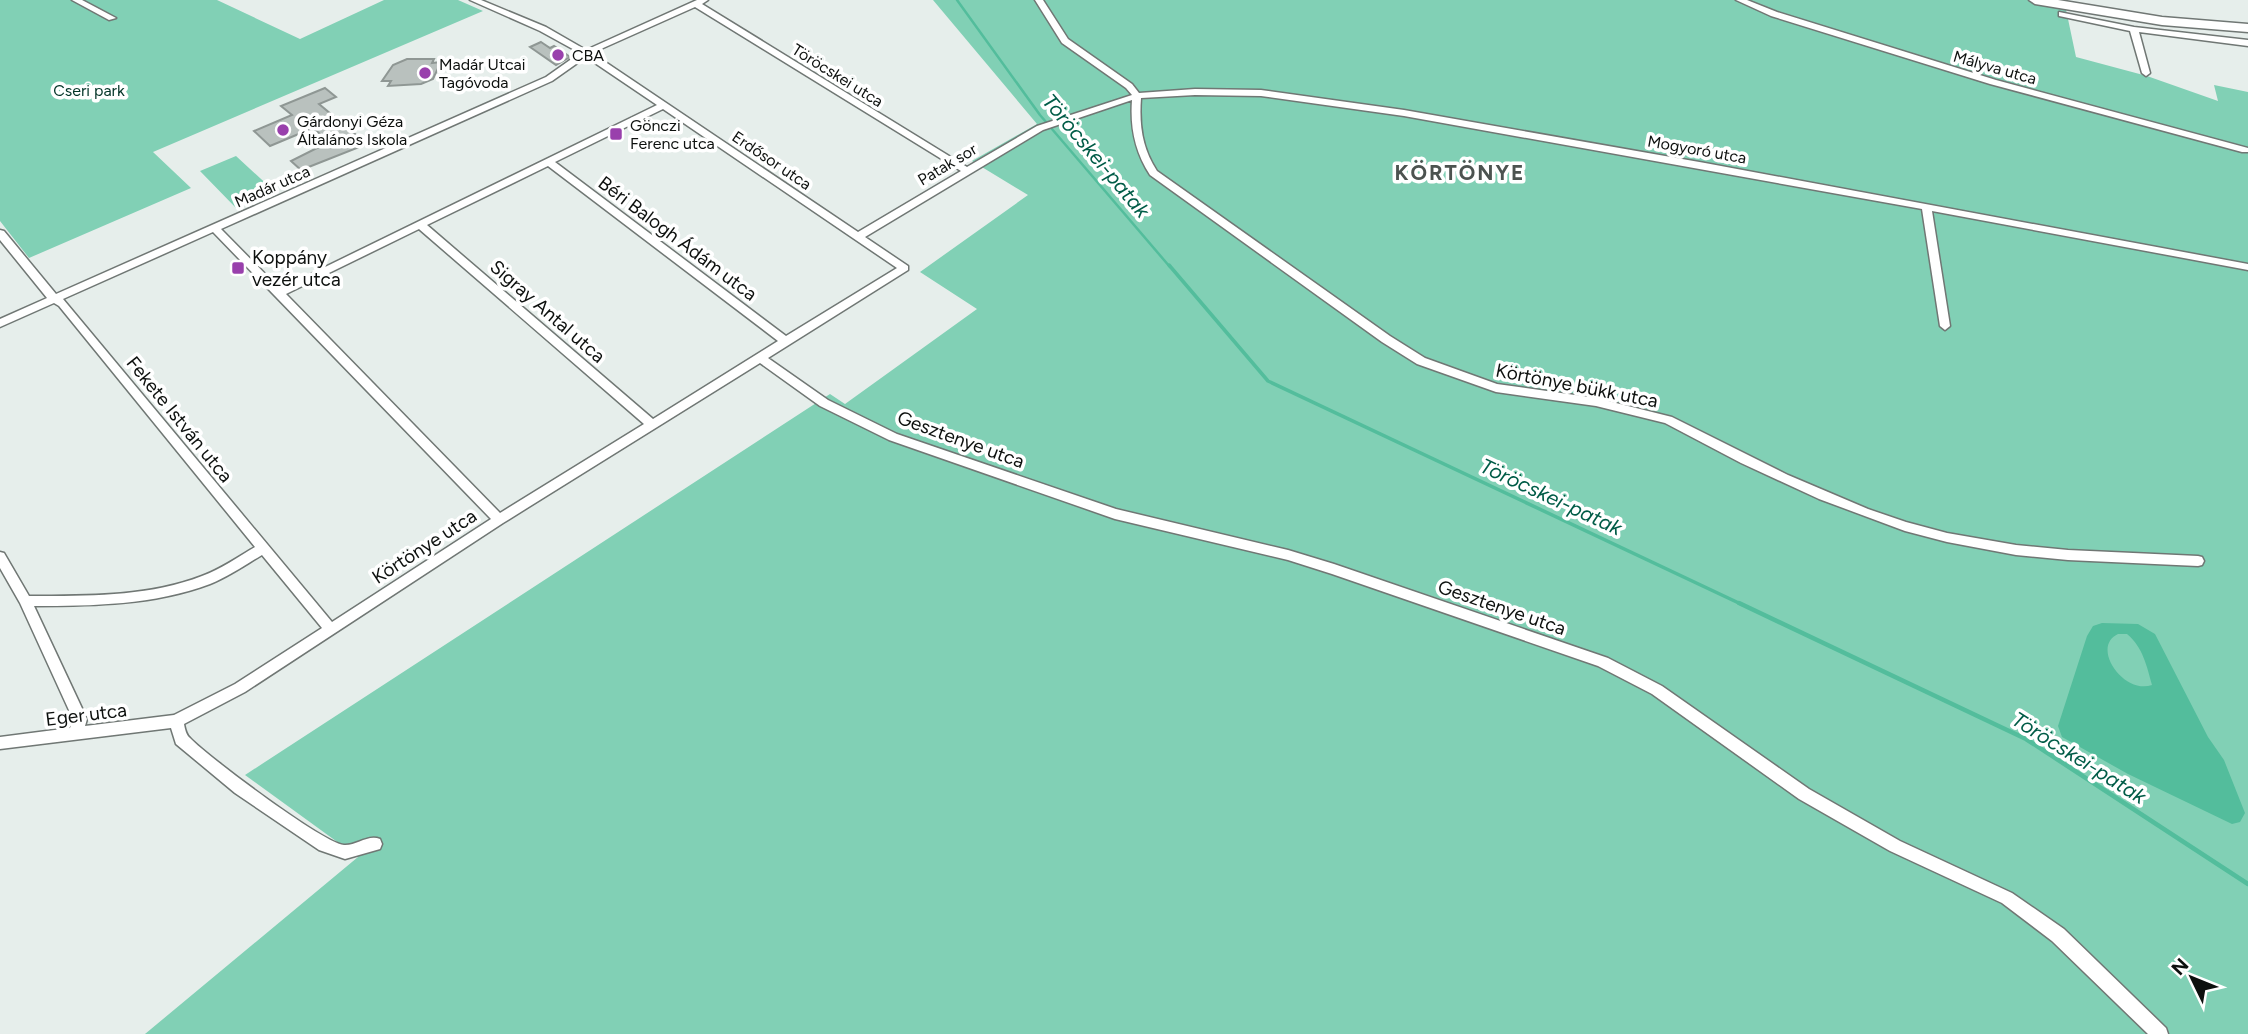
<svg xmlns="http://www.w3.org/2000/svg" width="2248" height="1034" viewBox="0 0 2248 1034" font-family="Figtree,sans-serif">
  <style>
    .green { fill: #81d0b5 }
    .water { fill: #53bd9c; fill-rule: evenodd }
    .lines { fill: none; stroke-linecap: round; stroke-linejoin: round }
    .stream-far2 { stroke: #53bd9c; stroke-width: 2.5 }
    .stream-far1 { stroke: #53bd9c; stroke-width: 3.5 }
    .stream { stroke: #53bd9c; stroke-width: 4.5 }
    .building { fill: #b9c1be; stroke: #8f9794; stroke-width: 2 }
    .street-casing { stroke: #707774; stroke-width: 3 }
    .primary-casing { stroke: #707774; stroke-width: 3 }
    .street { fill: #fff; fill-rule: evenodd }
    .primary { fill: #fff; fill-rule: evenodd }
    .poi-dot { fill: #9940ac; stroke: #fff; stroke-width: 2.5 }
    .labels { text-anchor: middle; stroke-width: 7; stroke-linejoin: round; paint-order: stroke }
    .far-poi-label { font-size: 16px; fill: #0d100e; stroke: #fff; text-anchor: start }
    .far-street-label { font-size: 16px; fill: #0d100e; stroke: #fff }
    .far-park-label { font-size: 16px; fill: #023427; stroke: #fff }
    .street-label { font-size: 19px; fill: #0d100e; stroke: #fff }
    .poi-label { font-size: 19px; fill: #0d100e; stroke: #fff; text-anchor: start }
    .water-label { font-size: 21px; font-style: italic; fill: #005c47; stroke: #fff }
    .far-district-label { font-size: 21px; font-weight: bold; letter-spacing: 2px; fill: #4c5350; stroke: #fff }
  </style>
  <rect width="100%" height="100%" fill="#e6eeeb"/>
  <!-- green -->
  <path class="green" d="M0,0H217L300,39L384,0H458L483,11L153,152L191,188L29,258L0,221Z
    M933,0H2064L2076,57L2147,76L2218,101L2214,85L2248,92V1034H145L358,857L245,775L830,394L845,404L977,309L920,272L1028,195L972,161L1037,124Z
    M236,156L274,191L236,208L200,171Z"/>
  <!-- water -->
  <path class="water" d="M2102,623L2138,624L2155,634L2208,737L2224,760L2245,813L2240,822L2232,824L2128,774L2062,737L2058,726L2087,636L2093,626ZM2118,634H2127C2143,647 2147,667 2152,685C2124,695 2090,647 2118,634Z"/>
  <g class="lines">
    <!-- stream-far2 -->
    <path class="stream-far2" d="M957,0L1040,115L1170,267"/>
    <!-- stream-far1 -->
    <path class="stream-far1" d="M1169,265L1268,381L1743,605"/>
    <!-- stream -->
    <path class="stream" d="M1739,603L2026,739L2248,884"/>
  </g>
  <!-- building -->
  <path class="building" d="M541,42L550,48L554,46L570,57L556,65L530,47Z
    M407,59H434L432,63L441,62L433,79L421,84L388,86L391,81H382L393,65Z
    M325,88L336,97L319,104L367,144L301,170L291,161L329,142L313,128L270,146L254,131L292,115L281,106Z"/>
  <g class="lines">
    <!-- street casing -->
    <g class="street-casing">
      <path id="street" d="M72,0H82L116,18L109,20Z
        M470,0H481L546,27L586,50L697,0H708L702,4L967,167L1037,126L1132,95L1126,88L1062,43L1035,0H1043L1068,39L1132,84L1139,93L1195,89L1261,90L1404,110L1705,163L2248,264V270L1932,211L1950,326L1945,330L1940,326L1922,209L1404,116L1261,96L1195,95L1141,98C1139,125 1142,148 1157,171L1390,336L1425,358L1497,384L1596,398L1672,417L1788,475L1868,509L1906,522L1947,533L2016,545L2068,550L2198,556L2202,557L2204,561L2202,565L2198,566L2068,560L2016,555L1947,542L1905,531L1819,499L1741,463L1665,423L1596,406L1496,392L1417,364L1382,342L1150,175C1135,152 1130,128 1132,100L1043,130L865,237L908,266V270L768,358L828,400L897,434L1116,509L1288,550L1334,564L1608,658L1662,686L1809,789L1900,841L2012,893L2064,929L2166,1028L2168,1034H2148L2052,941L2002,903L1890,851L1799,799L1652,694L1598,666L1332,574L1288,560L1115,519L889,440L820,406L760,363L503,523L245,692L184,724C185,729 186,735 190,738C208,757 323,843 344,845C356,846 368,834 380,839L382,844L380,849L345,859L319,850L235,793L176,744L171,728L0,749V737L70,728L73,719L20,603L0,568V552L4,553L29,596C86,596 148,597 202,576C221,569 238,557 255,547L59,306L54,303L0,327V319L47,298L0,240V230L4,231L56,294L546,77L580,53L540,31ZM695,7L961,171L858,232L592,53ZM586,57L657,105L280,289L221,229L552,81ZM663,109L897,268L786,336L555,162ZM548,166L778,341L653,419L427,225ZM419,229L644,424L500,513L286,294ZM213,232L491,519L332,622L63,299ZM262,555L322,628L235,684L174,715L85,726L87,719L34,606C93,606 154,605 210,584C228,577 245,565 262,555Z
        M1736,0H1747L1777,12L1996,80L2248,148V152H2242L1990,84L1771,16Z
        M2059,12L2134,27L2248,40V46L2139,32L2150,73L2146,76L2142,73L2130,31L2059,16Z"/>
    </g>
    <!-- primary casing -->
    <g class="primary-casing">
      <path id="primary" d="M2029,0H2058L2162,17L2248,24V32L2162,25L2035,4Z"/>
    </g>
    <!-- street -->
    <use href="#street" class="street"/>
    <!-- primary -->
    <use href="#primary" class="primary"/>
  </g>
  <!-- markers -->
  <g class="poi-dot">
    <circle cx="558" cy="55" r="7"/>
    <circle cx="425" cy="73" r="7"/>
    <circle cx="283" cy="130" r="7"/>
    <rect x="609" y="127" width="14" height="14" rx="3.5"/>
    <rect x="231" y="261" width="14" height="14" rx="3.5"/>
  </g>
  <g class="labels">
    <!-- far-poi labels -->
    <g class="far-poi-label">
      <text x="572" y="61">CBA</text>
      <text x="439" y="70">Madár Utcai<tspan x="439" dy="18">Tagóvoda</tspan></text>
      <text x="297" y="127">Gárdonyi Géza<tspan x="297" dy="18">Általános Iskola</tspan></text>
      <text x="630" y="131">Gönczi<tspan x="630" dy="18">Ferenc utca</tspan></text>
    </g>
    <!-- far-street labels -->
    <g class="far-street-label">
      <text transform="translate(1995 67) rotate(16)" y="6">Mályva utca</text>
      <text transform="translate(838 75) rotate(32)" y="6">Töröcskei utca</text>
      <text transform="translate(1697 149) rotate(10)" y="6">Mogyoró utca</text>
      <text transform="translate(772 160) rotate(34)" y="6">Erdősor utca</text>
      <text transform="translate(947 164) rotate(-31)" y="6">Patak sor</text>
      <text transform="translate(272 186) rotate(-24)" y="6">Madár utca</text>
    </g>
    <!-- far-park labels -->
    <g class="far-park-label">
      <text x="89" y="96">Cseri park</text>
    </g>
    <!-- street labels -->
    <g class="street-label">
      <text transform="translate(678 238) rotate(37)" y="7">Béri Balogh Ádám utca</text>
      <text transform="translate(548 311) rotate(41)" y="7">Sigray Antal utca</text>
      <text transform="translate(1577 385) rotate(11)" y="7">Körtönye bükk utca</text>
      <text transform="translate(180 419) rotate(51)" y="7">Fekete István utca</text>
      <text transform="translate(961 439) rotate(20)" y="7">Gesztenye utca</text>
      <text transform="translate(424 546) rotate(-33)" y="7">Körtönye utca</text>
      <text transform="translate(1502 607) rotate(19)" y="7">Gesztenye utca</text>
      <text transform="translate(86 714) rotate(-7)" y="7">Eger utca</text>
    </g>
    <!-- poi labels -->
    <g class="poi-label">
      <text x="252" y="264">Koppány<tspan x="252" dy="22">vezér utca</tspan></text>
    </g>
    <!-- water labels -->
    <g class="water-label">
      <text transform="translate(1096 156) rotate(50)" y="7">Töröcskei-patak</text>
      <text transform="translate(1551 497) rotate(25)" y="7">Töröcskei-patak</text>
      <text transform="translate(2079 758) rotate(32)" y="7">Töröcskei-patak</text>
    </g>
    <!-- far-district labels -->
    <g class="far-district-label">
      <text x="1460" y="180">KÖRTÖNYE</text>
    </g>
  </g>
  <!-- north arrow -->
  <g transform="translate(2192 978) rotate(313)" stroke="#ffffff" stroke-width="5" paint-order="stroke">
  <path d="M0-5L12 26L0 18L-12 26Z" fill="#0d100e"/>
  <text y="-10" font-size="19" font-weight="bold" text-anchor="middle" fill="#0d100e">N</text>
  </g>
</svg>
